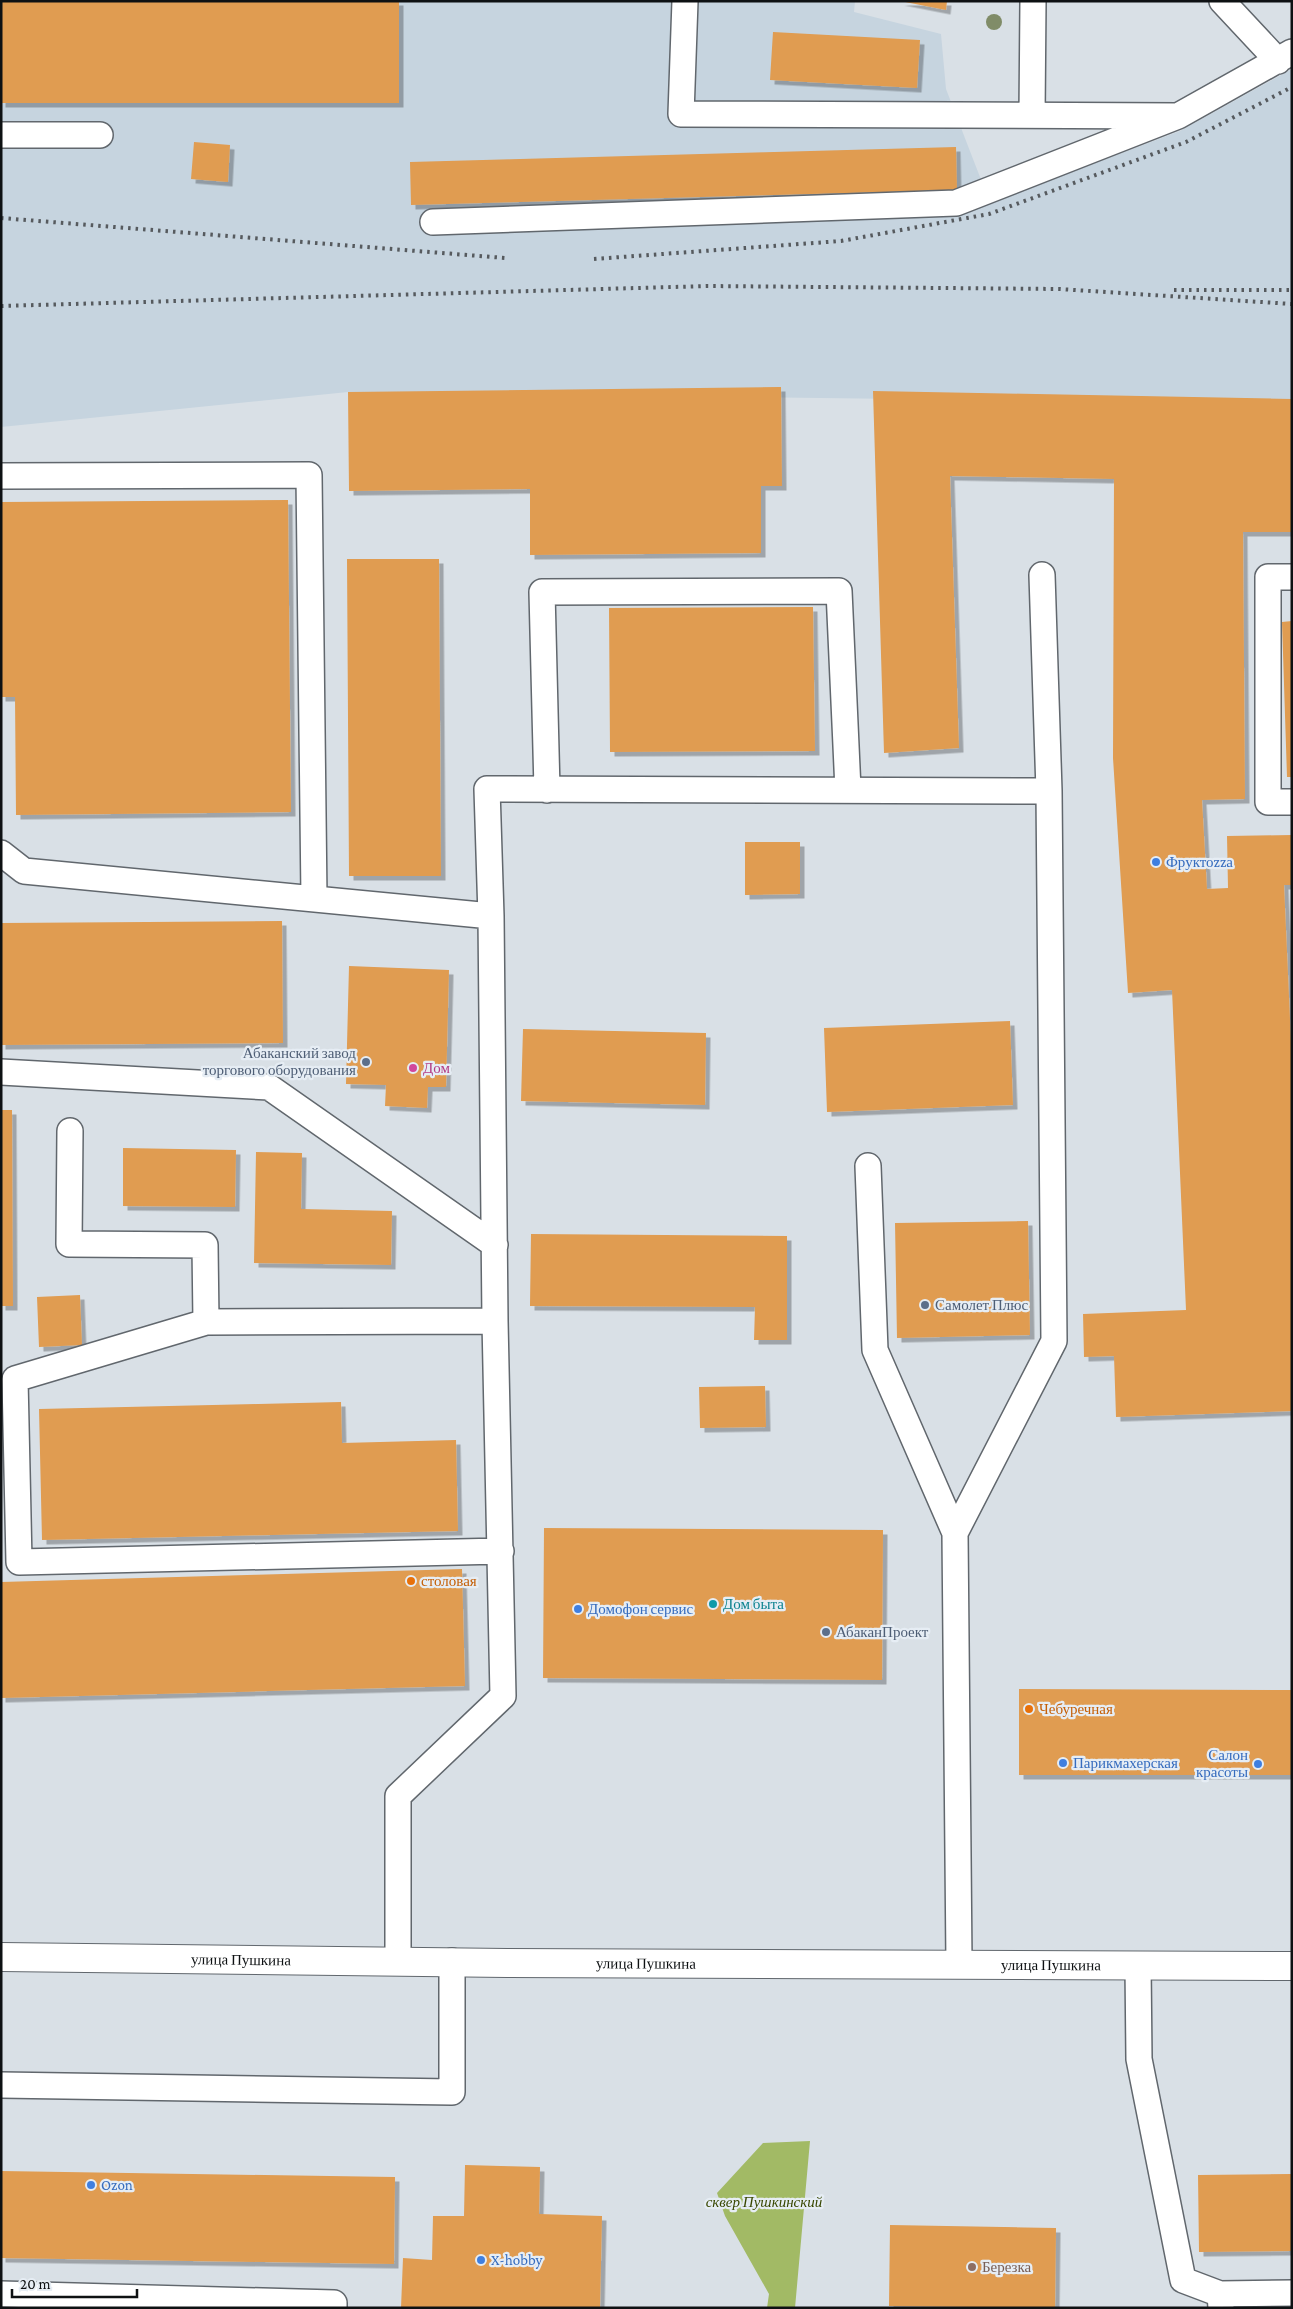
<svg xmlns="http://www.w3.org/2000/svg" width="1293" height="2309" viewBox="0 0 1293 2309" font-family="'Crimson Pro',serif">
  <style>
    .built { fill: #c6d4df }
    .green { fill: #a2ba65 }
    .building { fill: #e09c51; filter: url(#shadow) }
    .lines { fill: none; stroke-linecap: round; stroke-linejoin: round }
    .lane-casing { stroke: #61676d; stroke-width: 28 }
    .primary-casing { stroke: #61676d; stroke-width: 30 }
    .lane { stroke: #fff; stroke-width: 25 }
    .primary { stroke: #fff; stroke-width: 28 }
    .rail { stroke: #565a5e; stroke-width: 4; stroke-dasharray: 2.5 5; stroke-linecap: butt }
    .tree { fill: #808c68 }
    .shop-dot { fill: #3f7fe0; stroke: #e6edf4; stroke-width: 2 }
    .service-dot { fill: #5c6f8a; stroke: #e6edf4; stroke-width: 2 }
    .hotel-dot { fill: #d1479c; stroke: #e6edf4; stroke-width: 2 }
    .food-dot { fill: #e8710a; stroke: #e6edf4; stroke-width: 2 }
    .culture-dot { fill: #0f9aa8; stroke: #e6edf4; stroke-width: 2 }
    .education-dot { fill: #8d6e63; stroke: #e6edf4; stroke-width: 2 }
    .labels { text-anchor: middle; stroke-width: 4.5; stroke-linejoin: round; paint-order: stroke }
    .shop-label { font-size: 15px; fill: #366cbe; stroke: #e6edf4; text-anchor: start }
    .service-label { font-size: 15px; fill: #4e5e75; stroke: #e6edf4; text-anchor: start }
    .hotel-label { font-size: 15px; fill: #b23c85; stroke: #e6edf4; text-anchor: start }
    .food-label { font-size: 15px; fill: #c56008; stroke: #e6edf4; text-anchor: start }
    .culture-label { font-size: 15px; fill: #0d838f; stroke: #e6edf4; text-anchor: start }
    .street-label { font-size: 15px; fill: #0e1113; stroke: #e6edf4 }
    .park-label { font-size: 15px; font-style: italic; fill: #384700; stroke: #e6edf4 }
    .education-label { font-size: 15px; fill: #785e54; stroke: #e6edf4; text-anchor: start }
  </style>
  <defs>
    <filter id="shadow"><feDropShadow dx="4.5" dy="4.5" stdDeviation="0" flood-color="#0004"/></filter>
  </defs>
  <rect width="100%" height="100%" fill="#d9e0e6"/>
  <!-- built -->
  <path class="built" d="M1,1H855L854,12L941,34L946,89L990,203L1180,131L1292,69V404L348,392L1,427Z"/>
  <!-- green -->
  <path class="green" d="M810,2141L795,2308H767L769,2294L725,2216L717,2193L763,2143Z"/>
  <!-- building -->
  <path class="building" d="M1,1H399V103H1Z
    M900,1H947L946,10Z
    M773,32L920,40L917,88L770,80Z
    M194,142L230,145L228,182L191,179Z
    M956,147L957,190L411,205L410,162Z
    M781,387L782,486H761V553L530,555V489L349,491L348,392Z
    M873,391L1292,399V532H1243L1245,799L1202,800L1207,889L1228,888L1227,836L1292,835V885H1284L1292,1064V1411L1116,1417L1114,1356L1084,1357L1083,1314L1186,1310L1172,990L1128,993L1113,758L1114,479L950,476L959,748L884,753Z
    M288,500L291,812L16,815L15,697H1V502Z
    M347,559H439L441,876H349Z
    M813,607L815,751L610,752L609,608Z
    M1292,621V777H1287L1282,622Z
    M745,842H800V894L745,895Z
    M282,921L283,1043L1,1045V923Z
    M349,966L449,970L446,1087H428L427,1108L385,1106L386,1085L346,1084Z
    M1010,1021L1013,1105L827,1112L824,1028Z
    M523,1029L706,1033L705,1105L521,1101Z
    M1,1110H12L13,1306H1Z
    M123,1148L236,1150L235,1207L123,1206Z
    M256,1152L302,1153L301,1209L392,1211L391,1265L254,1263Z
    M1028,1221L1030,1335L897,1338L895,1223Z
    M531,1234L787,1236V1340H754L755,1307L530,1306Z
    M80,1295L82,1345L39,1347L37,1297Z
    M765,1386L766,1427L700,1428L699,1387Z
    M341,1402L342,1443L456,1440L458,1531L42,1540L39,1409Z
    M544,1528L883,1530L882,1680L543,1678Z
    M462,1569L465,1686L1,1698V1582Z
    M1019,1689L1292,1690V1775H1019Z
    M465,2165L540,2167L539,2214L602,2216L600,2308H401L403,2258L432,2260L433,2216H464Z
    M1,2171L395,2177L394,2264L1,2258Z
    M1292,2174V2251L1199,2252L1198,2175Z
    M890,2225L1056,2228L1055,2308L889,2306Z"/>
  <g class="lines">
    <!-- lane casing -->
    <g class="lane-casing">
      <path id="lane" d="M685,1L681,114L1178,116L1292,52
        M1222,1L1278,61
        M1032,115L1033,1
        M1,135H100
        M433,222L956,203L1178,116
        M1,476L309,475L314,898
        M1292,577H1268V802H1292
        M547,790L542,592L839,591L848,790
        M1,853L24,871L491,916
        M1,1072L269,1087L495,1245
        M70,1131L69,1244L205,1245L206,1322L495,1321L503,1696L398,1796V1960
        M868,1166L875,1350L955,1533
        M495,1321L491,916L487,789L1049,791
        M206,1322L15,1379L19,1562L501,1551
        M959,1963L955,1533L1054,1341L1049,791L1042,575
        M1138,1965L1139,2059L1183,2280L1220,2294L1221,2308
        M1,2085L452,2092V1961
        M1,2294L334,2303V2308
        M1220,2294L1292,2293"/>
    </g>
    <!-- primary casing -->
    <g class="primary-casing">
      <g id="primary">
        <path id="s1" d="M1,1957L507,1963L1292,1966"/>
      </g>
    </g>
    <!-- lane -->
    <use href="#lane" class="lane"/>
    <!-- primary -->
    <use href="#primary" class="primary"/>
    <!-- rail -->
    <path class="rail" d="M1,218L505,258
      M594,259L841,241L989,214L1186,142L1292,87
      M1174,290H1292
      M1,306L708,286L1059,289L1292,304"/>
  </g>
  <!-- trees -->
  <circle class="tree" cx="994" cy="22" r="8"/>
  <!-- markers -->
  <g class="shop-dot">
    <circle cx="1156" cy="862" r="5"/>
    <circle cx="578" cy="1609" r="5"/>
    <circle cx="1063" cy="1763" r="5"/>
    <circle cx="1258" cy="1764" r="5"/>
    <circle cx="91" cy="2185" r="5"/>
    <circle cx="481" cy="2260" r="5"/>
  </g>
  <g class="service-dot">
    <circle cx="366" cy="1062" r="5"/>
    <circle cx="925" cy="1305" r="5"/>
    <circle cx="826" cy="1632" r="5"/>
  </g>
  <circle class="hotel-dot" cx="413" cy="1068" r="5"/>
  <g class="food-dot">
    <circle cx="411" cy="1581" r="5"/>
    <circle cx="1029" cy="1709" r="5"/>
  </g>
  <circle class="culture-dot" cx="713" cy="1604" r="5"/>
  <circle class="education-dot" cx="972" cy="2267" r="5"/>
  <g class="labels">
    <!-- shop labels -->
    <g class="shop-label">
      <text x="1166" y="867">Фруктоzzа</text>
      <text x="588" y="1614">Домофон сервис</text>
      <text x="1248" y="1760" text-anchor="end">Салон<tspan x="1248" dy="17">красоты</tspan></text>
      <text x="1073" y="1768">Парикмахерская</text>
      <text x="101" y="2190">Ozon</text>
      <text x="491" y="2265">X-hobby</text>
    </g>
    <!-- service labels -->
    <g class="service-label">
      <text x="356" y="1058" text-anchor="end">Абаканский завод<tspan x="356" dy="17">торгового оборудования</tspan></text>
      <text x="935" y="1310">Самолет Плюс</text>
      <text x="836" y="1637">АбаканПроект</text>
    </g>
    <!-- hotel labels -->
    <g class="hotel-label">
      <text x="423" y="1073">Дом</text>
    </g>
    <!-- food labels -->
    <g class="food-label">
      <text x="421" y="1586">столовая</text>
      <text x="1039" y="1714">Чебуречная</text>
    </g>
    <!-- culture labels -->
    <g class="culture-label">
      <text x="723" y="1609">Дом быта</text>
    </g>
    <!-- street labels -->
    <g class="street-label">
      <text dy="5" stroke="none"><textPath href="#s1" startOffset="240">улица Пушкина</textPath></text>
      <text dy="5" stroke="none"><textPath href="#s1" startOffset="645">улица Пушкина</textPath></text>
      <text dy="5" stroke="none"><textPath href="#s1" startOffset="1050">улица Пушкина</textPath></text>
    </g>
    <!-- park labels -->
    <g class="park-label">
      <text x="764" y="2207">сквер Пушкинский</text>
    </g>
    <!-- education labels -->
    <g class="education-label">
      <text x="982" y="2272">Березка</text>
    </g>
  </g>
  <!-- border -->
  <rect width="1293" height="2309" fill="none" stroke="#0e1113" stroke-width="5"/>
  <!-- scale -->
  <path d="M12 2289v8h125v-8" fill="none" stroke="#0e1113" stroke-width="2.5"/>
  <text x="20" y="2289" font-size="15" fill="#0e1113" stroke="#e6edf4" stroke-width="4" paint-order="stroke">20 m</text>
</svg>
